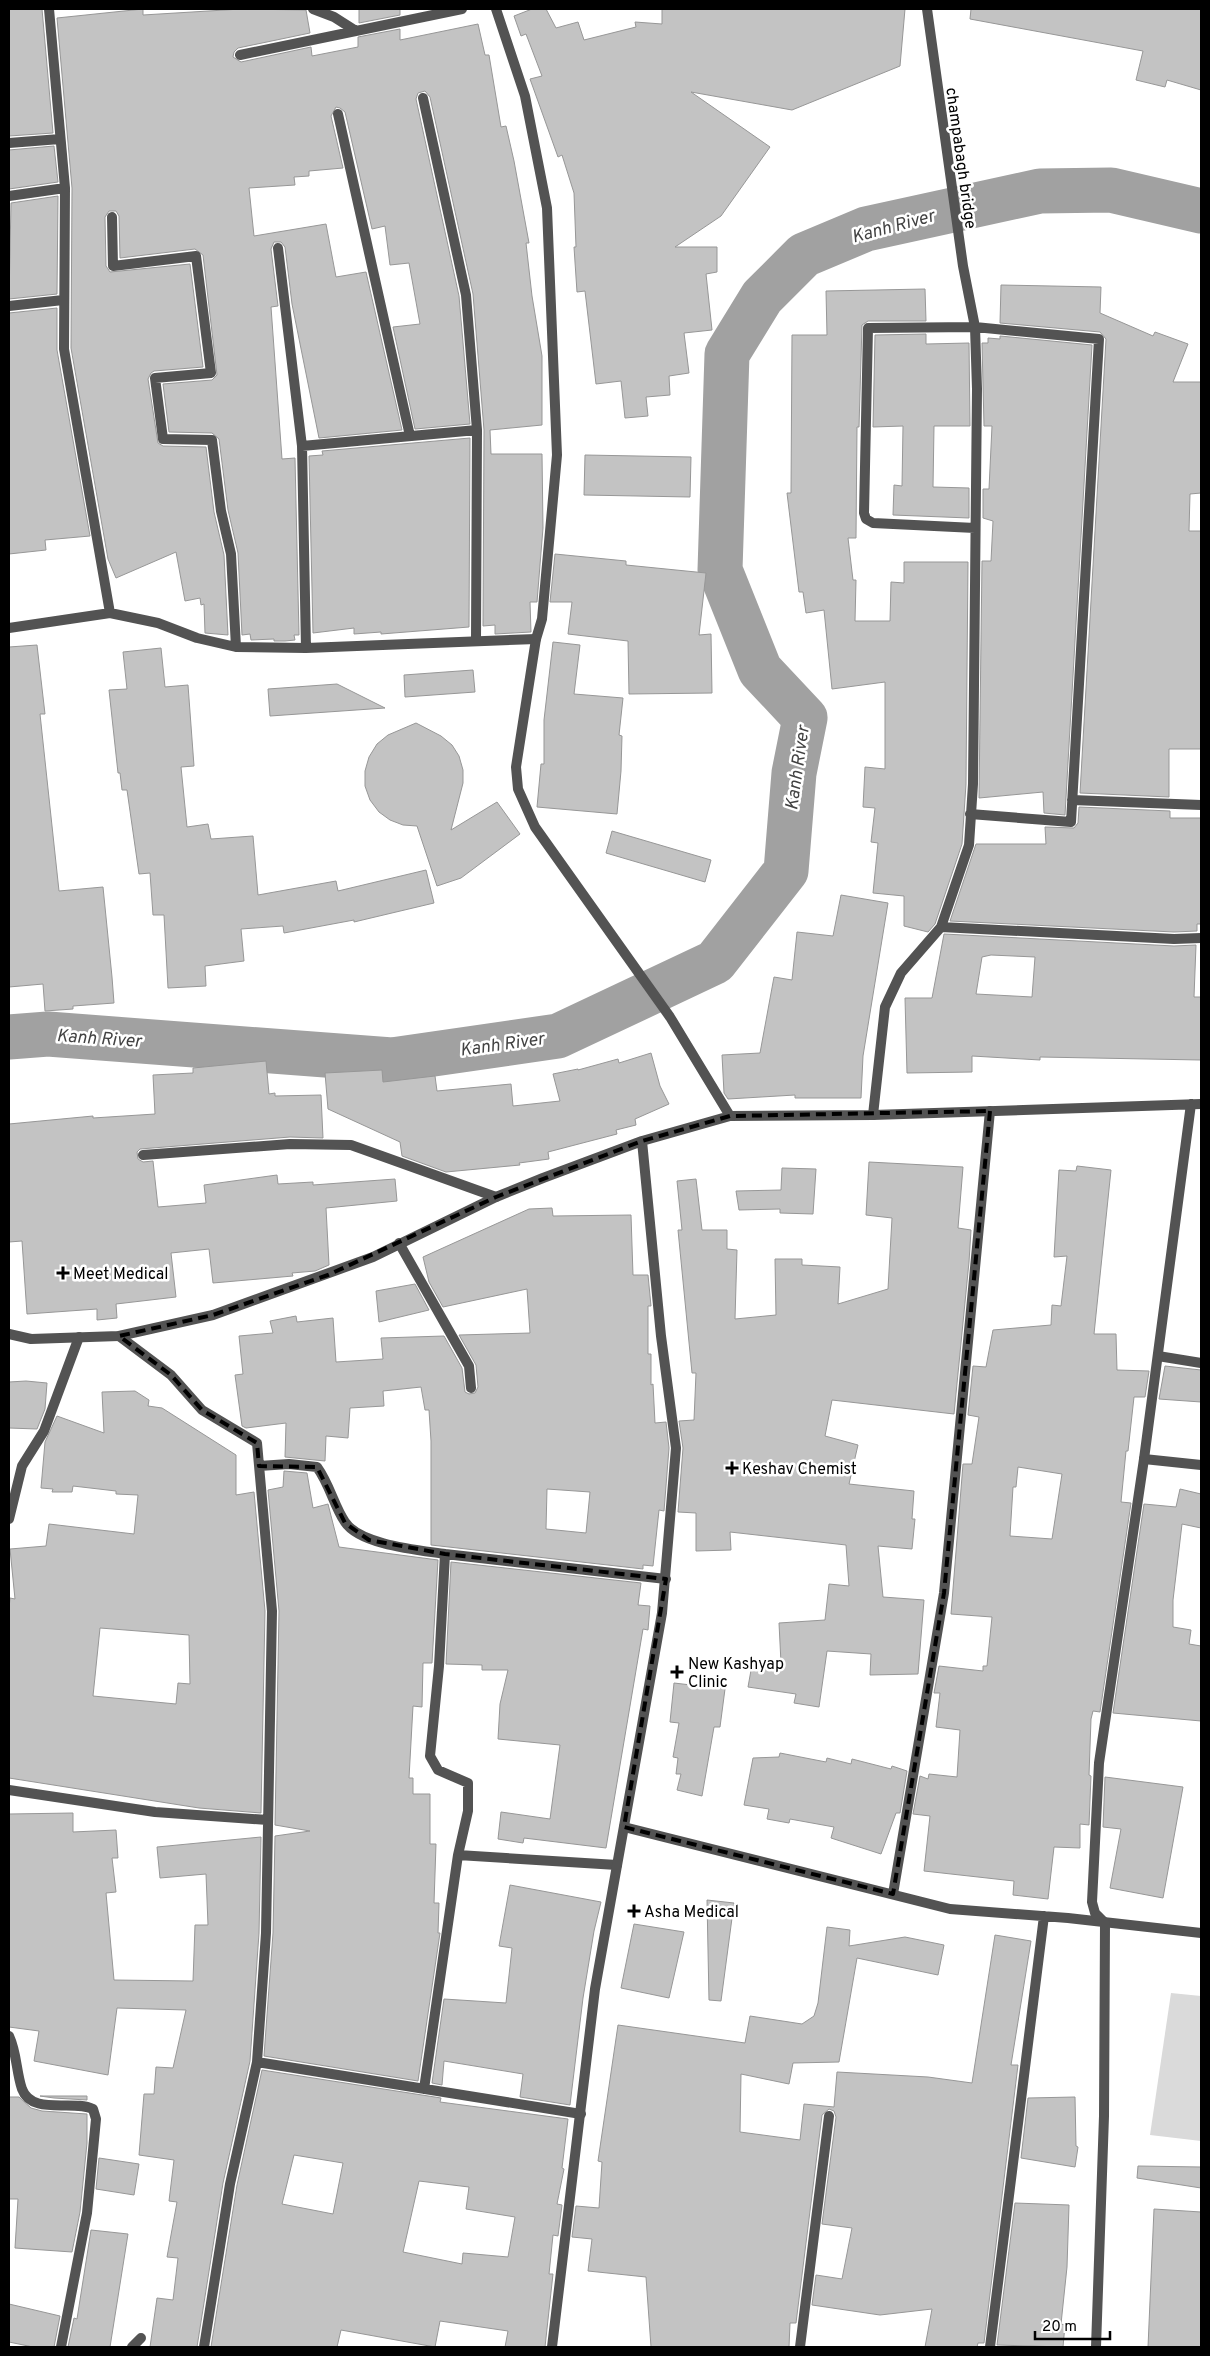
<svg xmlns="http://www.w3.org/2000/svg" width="1210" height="2356" viewBox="0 0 1210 2356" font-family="Overpass,sans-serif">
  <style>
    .green { fill: #dadada }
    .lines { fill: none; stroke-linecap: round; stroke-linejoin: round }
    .river { stroke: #a1a1a1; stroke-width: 45 }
    .building { fill: #c3c3c3; stroke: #979797; fill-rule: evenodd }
    .minor { stroke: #535353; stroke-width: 10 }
    .tertiary { stroke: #535353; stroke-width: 10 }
    .marked { fill: none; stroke: #000; stroke-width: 4; stroke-dasharray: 10 6; stroke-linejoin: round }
    .poi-dot { fill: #000; stroke: #fff; stroke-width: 2 }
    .labels { text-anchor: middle; stroke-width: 5; stroke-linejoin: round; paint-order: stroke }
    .street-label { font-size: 16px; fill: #000; stroke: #fff }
    .poi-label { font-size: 16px; fill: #000; stroke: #fff; text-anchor: start }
    .water-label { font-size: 18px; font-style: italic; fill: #424242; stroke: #fff }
  </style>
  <rect width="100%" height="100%" fill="#fff"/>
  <!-- green -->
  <path class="green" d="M1171,1993L1201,1996V2141L1150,2135Z"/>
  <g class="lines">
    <!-- river -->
    <path class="river" d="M9,1037L48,1034L392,1060L558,1036L715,962L786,871L794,773L805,718L760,670L720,570L727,354L762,297L804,255L866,229L1040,191L1111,190L1201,211"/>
  </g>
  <!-- building -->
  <path class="building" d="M9,9H42L53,133L9,136Z
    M143,9V15L241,9L306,10L310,33L238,48L234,52L233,57L241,62L311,47L312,56L358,47V37L400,29V40L478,24L485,55H489L501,127L506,126L514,161L529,243H526L532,296L542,356V425L490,430L491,454H542L543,528L537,602H530L531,632L495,634V625L483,626L484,430L473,294L430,97L425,91L418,93L416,99L459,296L470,424L415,429L393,327L420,324L409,263L390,265L385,226L372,229L345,112L340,108L336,107L331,116L343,168L309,171V176L294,177L295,185L249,188L254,236L326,224L336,277L366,272L402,430L319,438L292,304L285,247L281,242H274L271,249L278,306L271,307L282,459L295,458L299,635H294L295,640L285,641H274V639L251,640L250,634L242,635L238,553L228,510L219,439L212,433L169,432L163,384L212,380L217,375L203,255L195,249L120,258L119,216L116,211H109L105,217L106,266L110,272L190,264L203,367L154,371L151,373L148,379L158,443L163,446L206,447L214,512L224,555L228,635L205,633L204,604L201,605L200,598L185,601L176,552L116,578L108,559L71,348L72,188L57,18Z
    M359,9H400V15L359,23Z
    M532,9H546L556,28L578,22L584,40L636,27L635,22L662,24V9H905L900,66L792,110L691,92L770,147L721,216L675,247H717V272L706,274L712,330L684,333L689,373L669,376L670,395L646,397L648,416L625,418L621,381L596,384L585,291L577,292L574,247H576L574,193L562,155L558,157L530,79L542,76L526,34L521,36L514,16Z
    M971,9H1201V90L1167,80L1165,87L1136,80L1143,51L970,19Z
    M54,146L58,182L9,189V150Z
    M58,196L57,294L9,299L11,203Z
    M1001,285L1101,287L1100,313L1153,336L1155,332L1188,344L1173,382H1201V493L1190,494L1189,531H1201V749H1169V797L1080,793L1106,339L1100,332L1000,323Z
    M925,289L926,321H868L862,325L859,427H857L856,538H848L853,580H856L855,621H890L891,582L904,583V562H968L966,784L962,844L935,924L928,932L904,926V896L873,893L878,843L871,842L875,808L863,807L865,767L885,769V682L832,689L824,610L806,613L803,592H799L787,493H791L792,335H827L826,291Z
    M57,308V350L90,536L45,540L46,550L9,554V313Z
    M926,334V344L969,343L970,426H934L933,487L969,488V518L893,515L894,485L902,486L903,426L873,427L875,335Z
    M1000,336L1092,345L1065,815L1044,813L1043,792L979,798L982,561H991L993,521L983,518V489H989L992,426H984L982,343H988V338L1000,339Z
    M470,438L469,627L381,634V632L354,634V628L313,633L309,456L323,455L322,451Z
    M585,455L691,457L690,497L584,495Z
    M555,554L626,561V565L706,573L699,635L711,634L712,693L629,694L628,641L568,634L572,602H550Z
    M553,642L580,645L574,694L623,698L619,735L622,736L621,771L617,814L537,807L541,764H544V720Z
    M37,645L45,714H40L59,891L103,887L112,977L114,1003L73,1006V1009L45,1011L43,984L9,987V647Z
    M161,648L165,687L188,685L194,766L181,767L187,827L208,824L211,839L253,836L258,895L336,881L338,891L426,870L434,903L354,922V920L284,933L283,926L241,929L244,961L205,966L206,986L168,988L164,915H153L150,873L139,874L127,790H122L120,773H118L109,690L127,689L123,652Z
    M473,670L475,692L405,697L404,675Z
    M337,684L385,708L270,716L268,689Z
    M416,723L441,736L452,745L459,756L463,770V783L451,830L497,802L520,834L461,878L437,886L417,826L403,825L390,820L379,812L370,800L365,786V771L369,757L377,744L388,735Z
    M1079,807L1170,811V818H1201V924H1197V931L1174,932L950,921L976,844H1046L1045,827L1074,828L1078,823Z
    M612,831L711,860L705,882L606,853Z
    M841,895L888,903L863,1056L861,1098H795V1095L728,1099L724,1093L722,1055L760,1053L774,977L792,980L797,932L833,936Z
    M944,934L1174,946L1196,945L1194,997H1201V1060L1040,1057V1060L972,1056V1072L907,1073L905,998H932ZM991,955L1035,957L1032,997L976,994L982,957Z
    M651,1053L660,1086L669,1104L635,1119L636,1125L616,1130L617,1134L548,1152L549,1159L519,1163L520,1165L446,1172L402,1156L400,1142L328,1109L325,1073L382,1070L383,1082L435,1076L437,1091L511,1084L513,1106L560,1101L553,1074L578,1069V1070L618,1059L619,1063Z
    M266,1061L269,1094L275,1093V1096L321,1095L323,1138L290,1137L140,1149L137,1152L138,1159L143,1162L153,1161L158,1207L206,1203L204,1185L277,1175L278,1184L313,1182V1185L395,1179L397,1201L326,1208L329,1265L315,1271L292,1273L293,1276L213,1283L209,1249L171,1253L176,1297L116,1304L117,1318L97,1320V1309L27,1314L22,1241L9,1242V1124L93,1116V1118L155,1114L153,1075L193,1073V1068Z
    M869,1162L963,1167L958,1228L971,1230L969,1262L954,1414L832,1400L825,1436L858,1445L849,1484L914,1491L912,1519H915L912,1549L878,1546L883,1597L924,1600L918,1674L870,1675L871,1654L827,1651L819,1707L794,1703L796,1694L748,1687L753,1659L781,1663L779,1623L825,1620L829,1584L849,1586L846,1545L730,1532L731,1550L696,1551V1513L678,1512L683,1448L679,1421L694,1420L696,1373H692L678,1230H682L677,1181L696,1179L702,1230H727V1249L737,1250L735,1319L776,1315L775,1259H802V1265L840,1267L838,1304L888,1289L892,1218L866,1215Z
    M1077,1166L1111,1170L1094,1334H1116L1117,1370L1149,1371L1145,1397H1134L1128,1451H1126L1121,1502L1131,1503L1100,1712L1093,1711L1091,1719L1089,1775L1091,1776L1089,1825L1080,1824V1848L1054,1847L1048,1899L1013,1895L1014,1881L924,1871L930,1816L913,1814L920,1776L928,1779L929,1774L957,1777L960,1730L936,1727L940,1693H934L939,1666L983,1671V1666H987L992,1617L951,1614L963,1464H972L979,1417L968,1415L973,1366L986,1367L993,1330L1051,1325L1052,1305L1061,1306L1067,1256L1054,1257L1059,1170L1076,1171ZM1018,1467L1062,1474L1052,1539L1010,1536L1013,1487H1016Z
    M782,1168L816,1169L813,1214L780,1213V1209L739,1210L736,1191L781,1190Z
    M552,1208L553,1216L631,1215L633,1275H648L651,1306H648V1354H651V1385L653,1384L655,1423L666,1422L669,1448L664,1511L659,1510L653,1566L643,1565V1569L431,1545V1441L429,1410H425L421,1387L383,1391L384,1406L350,1408L348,1438L326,1436L325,1461L285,1457L286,1423L246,1428L242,1426L235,1375L243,1374L239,1336L273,1333L270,1321L296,1316L297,1322L333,1318L336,1362L383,1359L381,1338L444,1336L462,1368L465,1392L469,1394L475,1393L478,1387L476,1365L459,1335L530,1333L527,1289L443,1307L429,1282L423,1257L529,1209ZM547,1489L590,1492L586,1533L546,1529Z
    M415,1284L429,1310L379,1322L376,1291Z
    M1165,1366L1201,1370V1402L1159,1399Z
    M26,1381L47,1383L45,1409L37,1429L9,1428V1382Z
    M135,1391L149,1400L148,1406L162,1408L236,1455V1495L254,1492L265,1611L261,1813L199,1808L9,1778V1609L10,1598L15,1599L10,1549L46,1546L49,1524L134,1534L138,1495L116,1494V1491L73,1486L72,1492H52L53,1489L41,1488L45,1442L57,1416L104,1433L102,1392ZM100,1628L189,1635L190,1684L178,1683L176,1704L93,1696Z
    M284,1471L307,1473L313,1508L328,1504L339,1547L438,1560L432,1663H423L422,1707L413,1706L409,1778H413V1794H430V1844H436L434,1903H439L438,1933H440L418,2081L264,2056L273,1933L275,1836L310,1831L275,1825L279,1611L268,1490L283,1487Z
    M1180,1489L1201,1494V1528L1182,1524L1173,1600V1627L1191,1630L1189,1644L1201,1646V1721L1113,1713L1144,1504L1176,1507Z
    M451,1562L641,1583L638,1605L650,1606L648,1630L643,1629L606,1848L524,1838L523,1843L498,1839L501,1812L550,1819L560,1745L498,1739L500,1704L508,1670H482V1665L446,1664Z
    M674,1683L725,1689L720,1727H714L702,1796L677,1790L681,1774H676L678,1758L673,1757L679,1723L670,1722Z
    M780,1753L826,1762L827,1758L851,1764L852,1759L891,1769L892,1766L907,1771L900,1813H896L881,1854L831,1838L834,1827L790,1819L789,1823L767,1819L769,1809L744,1805L753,1758L779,1757Z
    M1105,1777L1183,1787L1163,1898L1110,1888L1121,1829L1103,1827Z
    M73,1813V1832L116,1830L118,1858H112L116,1892L106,1893L114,1980L193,1981L195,1925H208L206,1874L160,1878L157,1847L261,1837L259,1933L250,2061L223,2183L197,2347H150L157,2298L173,2300L178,2258L167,2257L177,2202L169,2201L174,2160L139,2155L144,2094H154L156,2067L173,2068L186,2010L117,2008L108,2075L34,2061L39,2031L9,2027V1814Z
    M510,1885L601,1902L594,1931L583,1998L570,2105L520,2097L523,2074L444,2061L442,2085L432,2083L444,1999L506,2003L512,1948L499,1946Z
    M707,1900L734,1903L721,2001L709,2000Z
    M634,1924L684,1932L669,1998L621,1988Z
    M827,1927L850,1930L849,1946L905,1937L944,1945L938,1975L857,1958L839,2062L793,2063L789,2084L741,2074L740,2132L800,2140L804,2104L834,2107L837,2072L928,2077L972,2083L995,1935L1031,1941L1011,2065H1018L984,2343H978L977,2347H925L932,2309L880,2315L812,2305L816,2275L842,2279L852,2228L822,2224L836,2117L834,2111L829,2109L822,2115L796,2323H790L789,2347H651L646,2277L588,2271L592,2239L572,2237L576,2206L599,2208L602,2162L598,2161L618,2025L745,2043L750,2016L802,2024L814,2016L818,2003Z
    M262,2070L441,2098L440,2102L568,2119L562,2168L564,2169L557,2204L562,2205L558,2236L553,2235L549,2274H553L545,2347H505L508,2331L440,2321L435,2347L341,2330L337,2347H211L237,2185ZM294,2155L343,2163L333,2214L282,2204ZM419,2181L469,2187L466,2209L515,2217L508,2257L463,2253L462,2264L403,2252Z
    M40,2096H87V2100L54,2098Z
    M9,2097H19L31,2108L42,2111L87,2114V2143L80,2212L72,2252L15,2248L18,2199H9Z
    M1075,2097L1076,2146L1078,2147L1075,2167L1021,2158L1028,2098Z
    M99,2158L139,2164L134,2195L96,2189Z
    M1138,2166L1201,2167V2188L1137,2178Z
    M1015,2203L1069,2205L1067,2267L1061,2324L1065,2325L1063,2347L997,2345Z
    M1154,2209L1201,2212V2347H1148Z
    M91,2230L128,2234L110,2347H68L74,2318L77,2319Z
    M9,2304L60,2316L54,2347H33L9,2342Z"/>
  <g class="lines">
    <!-- minor -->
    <path class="minor" d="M49,9L65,188L64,349L110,613
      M313,9L334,17L356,31
      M240,55L462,9
      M423,98L466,295L477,430L476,641
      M338,114L410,436
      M9,143L60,139
      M9,196L65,188
      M112,217L113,266L196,256L211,373L155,378L163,439L212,440L221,511L231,554L236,647
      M278,248L302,446L306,648
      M9,306L63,300
      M302,446L477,430
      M9,628L110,613L158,623L197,638L236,647L306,648L536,639
      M1072,800L1201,805
      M970,814L1071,822L1099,339L975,327L868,328L864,513L866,519L873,523L975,528
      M941,927L1174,939L1201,938
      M873,1115L885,1007L901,973L941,927L969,845L973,784L977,389L975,327L963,266L927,9
      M143,1155L290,1144L351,1145L496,1197
      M399,1243L469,1366L471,1388
      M119,1336L171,1375L202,1410L257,1443L272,1611L266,1933L257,2062L230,2184L204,2347
      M1158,1356L1201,1363
      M1144,1459L1201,1465
      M259,1466L289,1464L317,1467C330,1485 334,1506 345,1522C360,1545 419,1550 445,1554L439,1666L430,1756L438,1770L468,1783V1811L458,1855
      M9,1519L22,1466L44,1431L79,1337
      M445,1554L666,1579
      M9,1790L155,1812L268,1820
      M624,1827L950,1909L1068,1918L1201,1933
      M893,1894L944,1593L990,1111
      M9,2036C17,2053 16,2071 22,2089C32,2116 73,2099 93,2109L96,2119L87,2213L61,2347
      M257,2062L581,2114
      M424,2089L458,1855L617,1865
      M132,2347L141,2338
      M800,2347L829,2116
      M990,2347L1044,1916"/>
    <!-- tertiary -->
    <path class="tertiary" d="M496,9L525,96L547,208L557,455L542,619L536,639L516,767L518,789L535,827L670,1017L730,1116
      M9,1334L31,1339L119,1336L213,1315L373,1257L496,1197L543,1178L642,1141L730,1116L873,1115L1201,1104
      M552,2347L595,1989L662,1613L676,1448L661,1336L642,1141
      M1096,2347L1104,2116L1105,1923L1095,1913L1092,1902L1099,1763L1144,1459L1191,1104"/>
  </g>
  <!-- marked area -->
  <path class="marked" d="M990,1111L944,1593L893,1894L624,1827L666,1579L445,1554L369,1540L345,1523L317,1467L259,1466L257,1443L202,1410L171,1375L119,1336L213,1315L328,1275L496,1197L642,1141L730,1116Z"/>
  <!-- markers -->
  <g class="poi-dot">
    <path d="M60.5 1265.5h5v5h5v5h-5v5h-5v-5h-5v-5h5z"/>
    <path d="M729.5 1460.5h5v5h5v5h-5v5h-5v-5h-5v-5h5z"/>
    <path d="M674.5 1664.5h5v5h5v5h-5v5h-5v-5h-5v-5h5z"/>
    <path d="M631.5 1903.5h5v5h5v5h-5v5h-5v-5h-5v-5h5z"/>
  </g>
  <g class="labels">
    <!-- street labels -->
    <g class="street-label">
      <text transform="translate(962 158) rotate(82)" y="6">champabagh bridge</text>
    </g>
    <!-- poi labels -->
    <g class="poi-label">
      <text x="73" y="1279">Meet Medical</text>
      <text x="742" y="1474">Keshav Chemist</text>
      <text x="688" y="1669">New Kashyap<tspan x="688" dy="18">Clinic</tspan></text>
      <text x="644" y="1917">Asha Medical</text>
    </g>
    <!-- water labels -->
    <g class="water-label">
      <text transform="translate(893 226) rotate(-15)" y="6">Kanh River</text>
      <text transform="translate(797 768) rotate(-82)" y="6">Kanh River</text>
      <text transform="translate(99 1038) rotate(4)" y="6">Kanh River</text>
      <text transform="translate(502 1044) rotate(-8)" y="6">Kanh River</text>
    </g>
  </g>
  <!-- border -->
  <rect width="1210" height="2356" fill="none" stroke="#000000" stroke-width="20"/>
  <!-- scale -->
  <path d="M1035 2331v8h75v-8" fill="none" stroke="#000000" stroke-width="2.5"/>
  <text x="1042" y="2331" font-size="15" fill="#000000" stroke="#ffffff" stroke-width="4" paint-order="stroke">20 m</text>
</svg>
